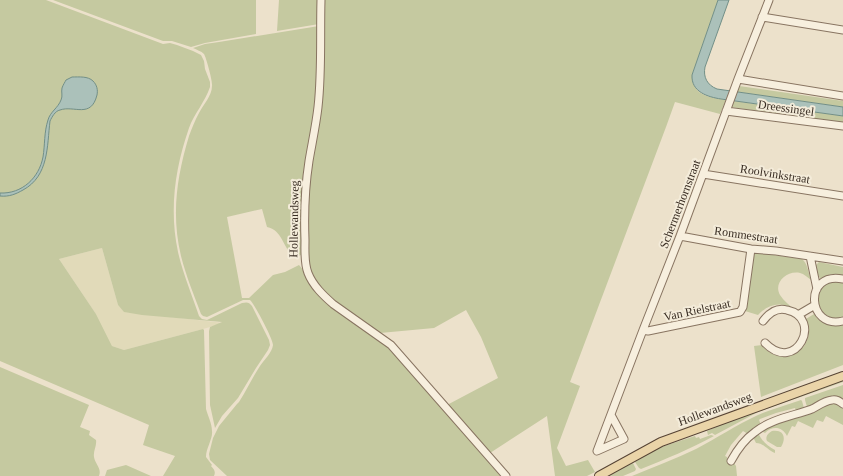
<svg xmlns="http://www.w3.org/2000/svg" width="843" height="476" viewBox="0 0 843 476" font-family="'Times New Roman',serif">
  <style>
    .farmland { fill: #e1dab9 }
    .green { fill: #c5c9a0 }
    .water { fill: #abc1ba; stroke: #728f87 }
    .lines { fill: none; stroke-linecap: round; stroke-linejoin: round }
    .minor-casing { stroke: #887461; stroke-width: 9 }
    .major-casing { stroke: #564334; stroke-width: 10 }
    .minor { stroke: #f7efde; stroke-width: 7 }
    .major { stroke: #ead4a8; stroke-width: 8 }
    .labels { text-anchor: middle; stroke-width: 4; stroke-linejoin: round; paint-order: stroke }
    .street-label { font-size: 12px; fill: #392d23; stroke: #f4ecda }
  </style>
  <rect width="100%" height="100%" fill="#ece1cb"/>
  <!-- farmland -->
  <path class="farmland" d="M102,248L118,305L125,312L224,323L203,329L124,350L112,346L96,314L59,259Z"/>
  <!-- green -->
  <path class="green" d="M0,0H46L163,44L170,43L177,45L193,51L201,55L204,61L205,69L210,82V87C205,102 194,114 189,128C175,168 169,210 178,252C183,274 192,295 199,316L202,319L207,320L242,303C247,302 249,302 252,306L269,340L270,345L268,350L256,368L238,398L222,416L215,428L210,405L209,331L210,327L222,322L142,315L124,312L118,305L102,248L59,259L96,314L112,346L124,350L203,329L204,330L206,409C208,416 212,424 212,431C213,439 206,448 206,457L212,465L211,466C214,469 216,472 214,476H163L175,456L143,445L149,425L0,361Z
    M53,0H256V34L205,43L191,47L172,41H163Z
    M279,0H319V24L277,31Z
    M323,0H718L693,72C693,76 693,81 694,85C699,97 715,98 726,100L720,114L675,102L666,127L570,382L580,386L557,448L566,466L588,460L595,472L587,476H555L547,416L490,453L447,405L498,378L481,337L466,310L434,328L380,333L330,297L322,289L315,278L311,271L308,259L307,196L312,153Z
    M319,26L317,104L303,253L301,255L295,257C282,248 283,230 267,227L262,209L227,217L242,298H249L273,275L285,272L299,265L305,272L310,282L395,351L502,476H227L210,460L209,454L213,438L219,426L237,404L239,402C247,390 252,378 260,366C264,360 272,353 273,345C273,339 255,305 250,300H243L207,317L203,316L201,314C194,295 186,276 181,256C171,214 177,176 189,136C192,128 195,120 199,113C203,105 212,96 212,86C213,82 206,57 204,54C201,51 197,50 193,48L205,44L219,42Z
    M739,86L843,101V107L737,92Z
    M734,101L843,116V123L731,107Z
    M752,252L802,259C808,264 808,272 811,280C807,277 804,274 800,273C787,270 773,283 780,295C784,301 789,305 794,309C781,301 768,304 758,315L745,311Z
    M819,262L843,267V275L831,274L821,279C817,275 817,270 816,265Z
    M829,282H843V317C831,321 821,316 818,303C817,298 817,292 821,288C823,285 827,284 829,282Z
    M814,314C821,324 832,327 843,325V365L761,397L754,346L762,345C782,371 819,349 806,319Z
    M0,367L89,405L80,427L90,431L89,435L96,440C97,446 93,451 94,457C95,464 102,468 99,476H0Z
    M843,379V382L758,412L715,435L712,433L708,435L707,431L737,417Z
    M843,385V401L818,404L807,407L805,400V398Z
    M801,400L802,401L804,408L797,413L795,408L776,413L760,419L759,420L761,425L748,434L743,431L731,445L725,456L727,457V460L734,463L736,466L737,476H632C653,467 675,459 696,449C717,438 736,425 758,415C772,409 787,405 801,400Z
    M834,402L843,406V425L826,416L823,422L817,420L813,428L798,421L795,427L792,426L787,436C782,426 772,426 765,433L763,432L764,429L769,426Z
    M772,431C783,429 787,437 781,447H777L767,441C765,437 768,433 772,431Z
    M758,433C762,441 767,446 775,450V453C768,451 764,443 756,443L754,439L755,434Z
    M711,435L714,436C690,449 666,459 641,469L639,468L635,462L655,449L695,436L696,438L699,437L700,439Z
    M633,463L636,469L635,471L623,476H604Z
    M126,465L151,476H105L107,470Z"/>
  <!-- water -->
  <path class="water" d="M718,0H729L705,67C703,77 707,85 717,89L843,107V116L721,99C708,97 691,92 692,75Z
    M72,77C79,77 88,76 93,81C97,85 98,90 97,95C91,119 74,105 60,110C55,111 52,117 50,121C47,146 49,176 23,190C16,194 9,197 0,196V193C22,194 39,178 43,157C45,145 44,132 48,120C50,112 58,108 61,100C63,96 61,92 62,88C63,85 65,82 66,80Z"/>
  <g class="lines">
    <!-- minor casing -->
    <g class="minor-casing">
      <path id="minor" d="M321,0C320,35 322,72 318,107C316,125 312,143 309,161C305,187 304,214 305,240C305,251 304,263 308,273C313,286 324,296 333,304L391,345L506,476
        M762,17L843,30
        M738,79L843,96
        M726,111L843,126
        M703,174L843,196
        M680,236L751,249L776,251L843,261
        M810,256L817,289
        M843,279C803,271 807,330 843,321
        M798,315L815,305
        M763,321C769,313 777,307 787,310C824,318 796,375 765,343
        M643,330L648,331L740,312L743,307L751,249
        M611,415L624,439L597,451L643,330L680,236L738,79L769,0
        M731,461C737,450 745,439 755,432C771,419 793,416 812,409C818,406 824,401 832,400C836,399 839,401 843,404"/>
    </g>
    <!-- major casing -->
    <g class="major-casing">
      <path id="major" d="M599,476L661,442L843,376"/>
    </g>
    <!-- minor -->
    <use href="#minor" class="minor"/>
    <!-- major -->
    <use href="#major" class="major"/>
  </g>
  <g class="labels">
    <!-- street labels -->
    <g class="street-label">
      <text transform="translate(786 108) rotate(8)" y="4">Dreessingel</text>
      <text transform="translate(775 174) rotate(9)" y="4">Roolvinkstraat</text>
      <text transform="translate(680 204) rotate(-69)" y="4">Schermerhornstraat</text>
      <text transform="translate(294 219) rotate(-89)" y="4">Hollewandsweg</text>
      <text transform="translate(746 235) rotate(8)" y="4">Rommestraat</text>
      <text transform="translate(697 310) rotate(-12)" y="4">Van Rielstraat</text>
      <text transform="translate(715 409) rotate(-20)" y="4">Hollewandsweg</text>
    </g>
  </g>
</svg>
